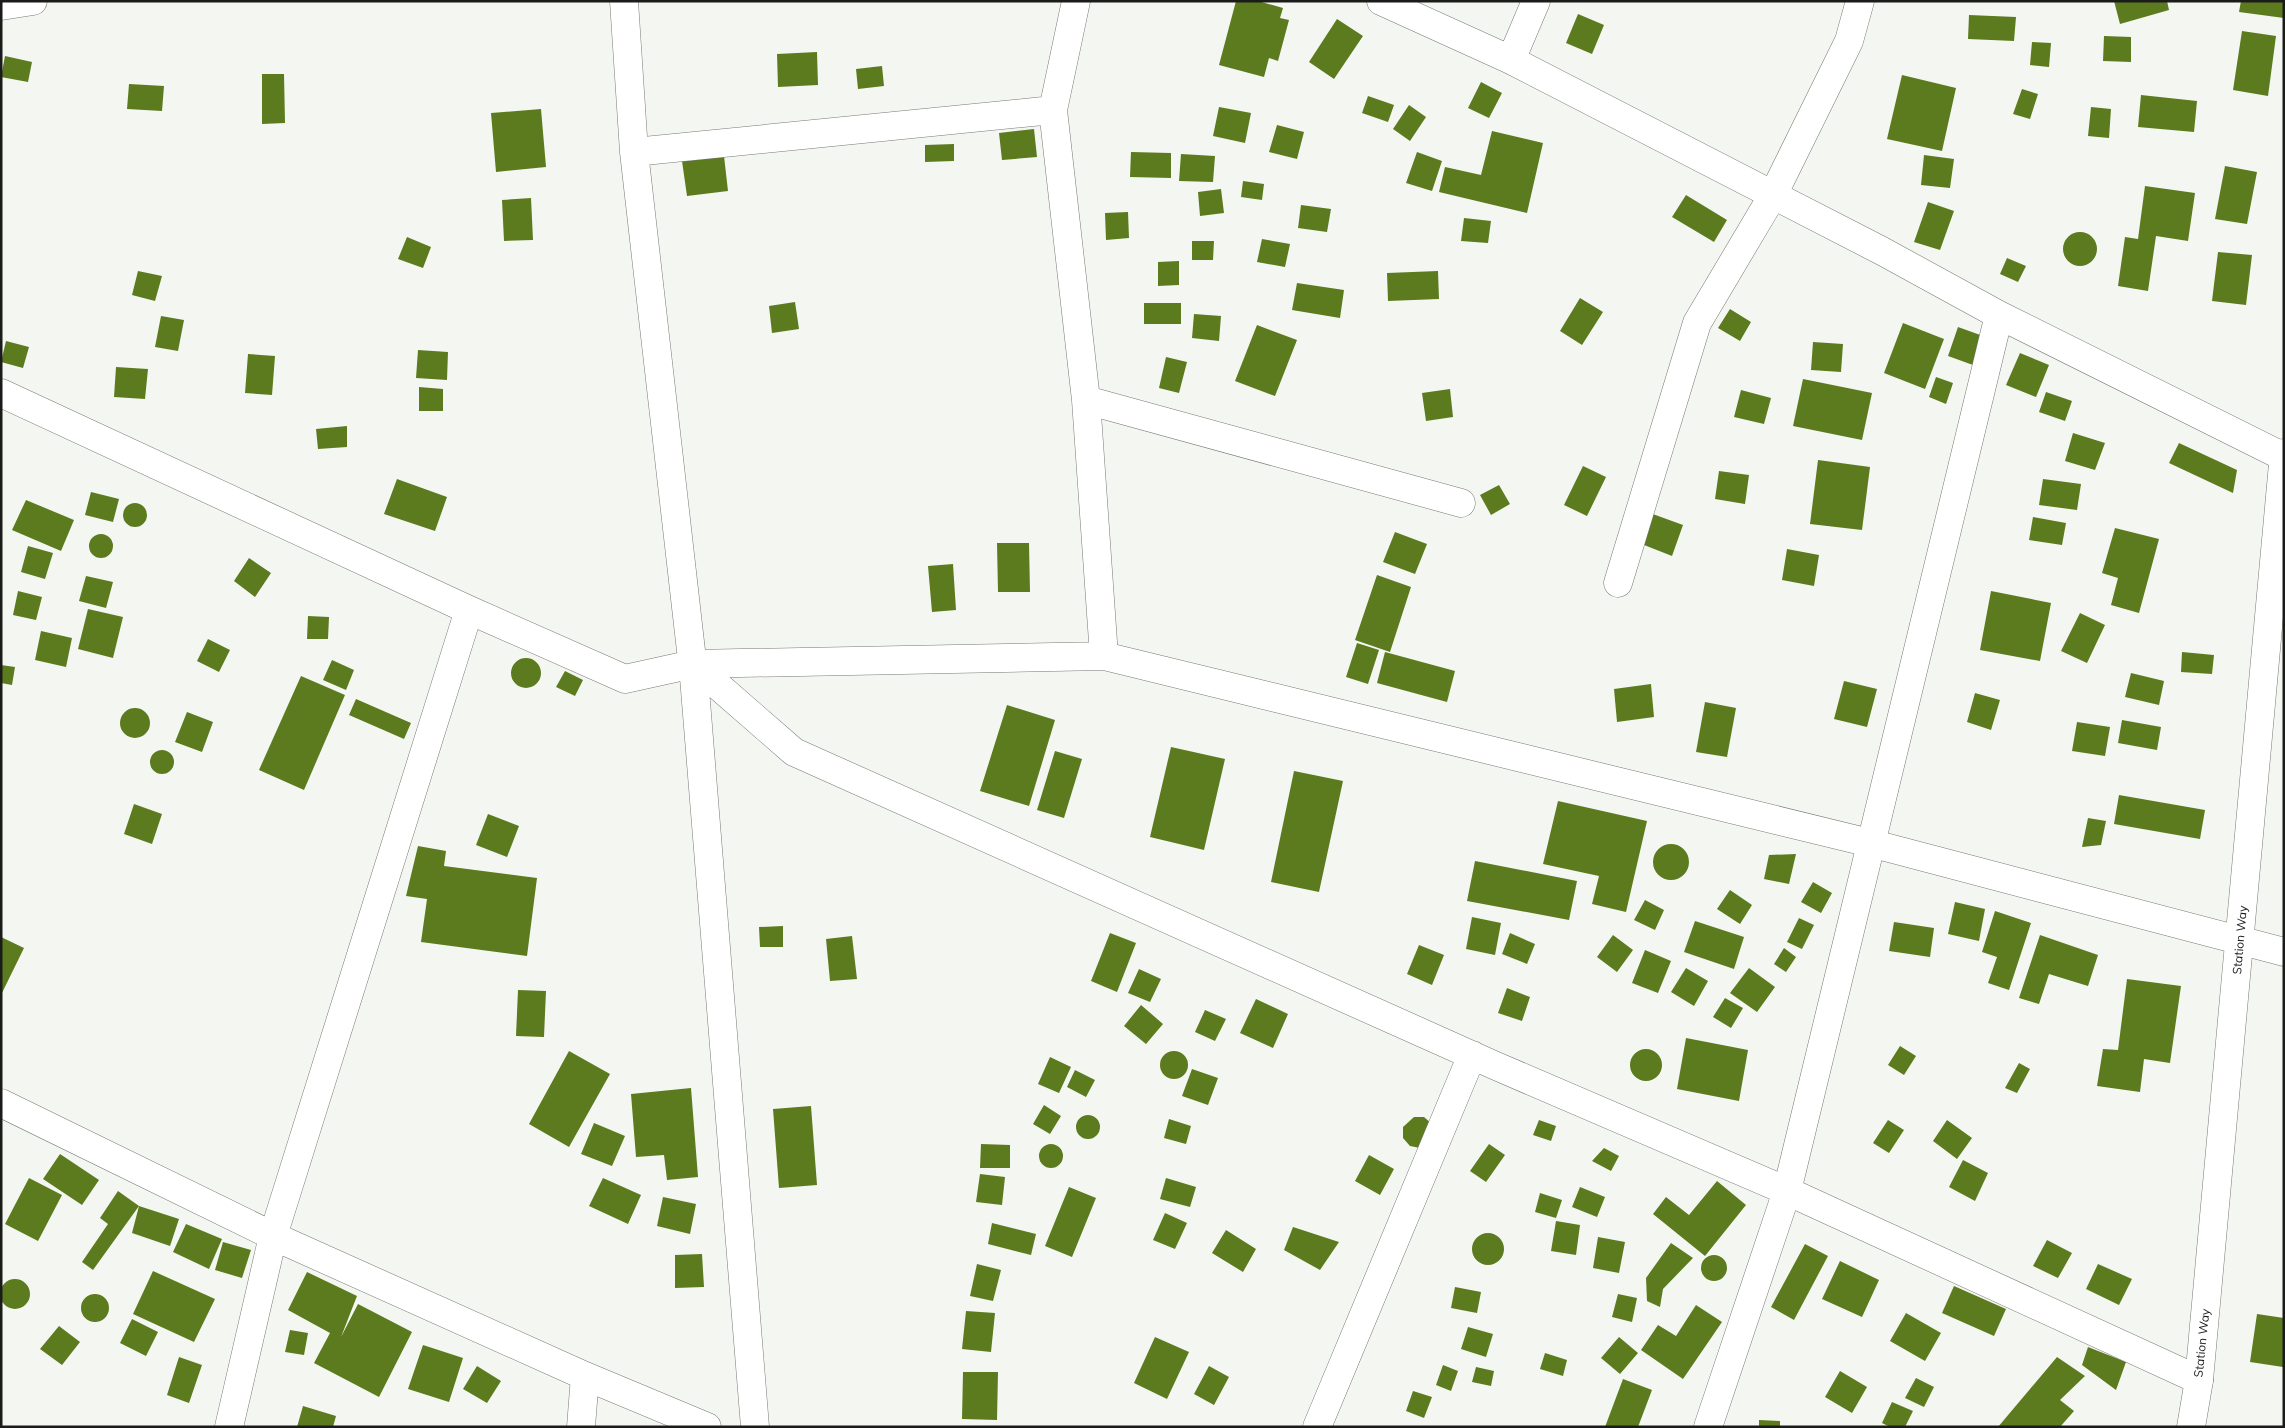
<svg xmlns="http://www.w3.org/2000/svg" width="2285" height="1428" viewBox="0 0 2285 1428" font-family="Mulish,sans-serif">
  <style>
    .building { fill: #5b7b1e }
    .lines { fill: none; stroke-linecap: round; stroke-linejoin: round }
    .minor-casing { stroke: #777a74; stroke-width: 29 }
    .major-casing { stroke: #777a74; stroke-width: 29 }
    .minor { stroke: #fff; stroke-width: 28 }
    .major { stroke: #fff; stroke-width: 28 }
    .labels { text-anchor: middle; stroke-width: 4; stroke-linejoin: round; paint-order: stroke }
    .street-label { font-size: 12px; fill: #1b1c1a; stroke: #fff }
  </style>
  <rect width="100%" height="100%" fill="#f4f7f1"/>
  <!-- building -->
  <path class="building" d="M1236,1H1258L1283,8L1280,18L1289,20L1278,61L1269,58L1264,77L1219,65Z
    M2114,1H2167L2169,10L2120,24Z
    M2241,1H2284V18L2239,12Z
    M1578,14L1604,25L1592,54L1566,43Z
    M1969,15L2016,17L2014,41L1968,39Z
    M1337,19L1363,36L1334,79L1309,62Z
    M2242,31L2276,36L2268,96L2233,90Z
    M2104,36L2131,37V62L2103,61Z
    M2032,42L2051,43L2049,67L2030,65Z
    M817,52L818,85L778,87L777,54Z
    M5,56L32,62L28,82L1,77Z
    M882,66L884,86L858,89L856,69Z
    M262,74H284L285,123L262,124Z
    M1902,75L1956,88L1942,151L1887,139Z
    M1481,82L1502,93L1489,118L1468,108Z
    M129,84L164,86L162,111L127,109Z
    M2022,89L2038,94L2030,119L2013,114Z
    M2141,95L2197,101L2194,132L2138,127Z
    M1368,96L1394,105L1388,122L1362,113Z
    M1409,105L1426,117L1410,141L1393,129Z
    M1219,107L1251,113L1245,143L1213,136Z
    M2091,107L2111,109L2109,138L2088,136Z
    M541,109L546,167L496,172L491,113Z
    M1277,125L1304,132L1297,159L1269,152Z
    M1034,129L1037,157L1002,160L999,133Z
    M1492,131L1543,143L1527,213L1439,192L1445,167L1481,175Z
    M954,144V161L925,162V145Z
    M1131,152L1171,153V178L1130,177Z
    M1417,152L1442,161L1432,191L1406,183Z
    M1181,154L1215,156L1213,182L1179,181Z
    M1924,155L1954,159L1950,188L1921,185Z
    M724,156L728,191L687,196L682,161Z
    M2225,166L2257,172L2247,224L2215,219Z
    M1243,181L1264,184L1262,200L1241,197Z
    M2145,186L2195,193L2188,241L2156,236L2148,291L2118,286L2125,237L2138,239Z
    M1221,189L1224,213L1200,216L1198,192Z
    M1686,195L1727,220L1714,242L1672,217Z
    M531,198L533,240L504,241L502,200Z
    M1928,202L1954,211L1940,250L1914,242Z
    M1301,205L1331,209L1327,232L1298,228Z
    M1128,212L1129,238L1106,240L1105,213Z
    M1464,218L1491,221L1488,243L1461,241Z
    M2063 249a17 17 0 1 1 34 0a17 17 0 1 1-34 0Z
    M407,237L431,247L423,268L398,259Z
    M1262,239L1290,244L1285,267L1257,262Z
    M1192,241H1214L1213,260H1192Z
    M2218,252L2252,255L2246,305L2212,301Z
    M2007,258L2026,266L2018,282L2000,274Z
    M1179,261V285L1158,286V262Z
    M138,271L162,276L155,301L132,295Z
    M1438,271L1439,299L1388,301L1387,273Z
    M1297,283L1344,290L1340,318L1292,310Z
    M1580,298L1603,312L1582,345L1560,331Z
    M795,302L799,329L772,333L769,306Z
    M1144,303H1181V324H1144Z
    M1730,309L1751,322L1740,341L1718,328Z
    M1194,314L1221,316L1219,341L1192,338Z
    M161,316L184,320L178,351L155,347Z
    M1903,323L1944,339L1925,389L1884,373Z
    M1257,325L1297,340L1275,396L1235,381Z
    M1958,327L1983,336L1973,365L1948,356Z
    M6,341L29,347L23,368L1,362Z
    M1813,342L1843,344L1841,372L1811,370Z
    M418,350L448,352L447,380L416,378Z
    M2020,353L2049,365L2036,397L2006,385Z
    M248,354L275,356L272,395L245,393Z
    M1166,357L1187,362L1179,393L1159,388Z
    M116,367L148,369L145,399L114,397Z
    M1936,377L1953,383L1946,404L1929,397Z
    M1803,379L1872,393L1862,440L1793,426Z
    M419,387L443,389V411H419Z
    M1450,389L1453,417L1426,421L1422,393Z
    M1741,390L1771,398L1764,424L1734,417Z
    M2046,392L2072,401L2065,421L2039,412Z
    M347,426V447L318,449L316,429Z
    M2073,433L2105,443L2095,470L2065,461Z
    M2179,443L2237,470L2233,493L2169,463Z
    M1818,460L1870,467L1862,530L1810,524Z
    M1583,466L1606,477L1587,516L1564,505Z
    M1719,471L1749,475L1745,504L1715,499Z
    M397,479L447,497L435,531L384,514Z
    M2043,479L2081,484L2077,510L2039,505Z
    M1499,485L1510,504L1491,515L1480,495Z
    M91,492L119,499L113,522L85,515Z
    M26,500L74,520L61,551L12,530Z
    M123 515a12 12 0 1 1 24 0a12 12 0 1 1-24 0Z
    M1650,513L1683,525L1672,556L1639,543Z
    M2033,517L2066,523L2062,545L2029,540Z
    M2115,528L2159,539L2139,613L2111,605L2118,578L2102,573Z
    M1395,532L1427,544L1415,574L1383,562Z
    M89 546a12 12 0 1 1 24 0a12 12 0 1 1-24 0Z
    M997,543H1029L1030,592H998Z
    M28,546L53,553L45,579L21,572Z
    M1787,549L1819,555L1814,586L1782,580Z
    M249,558L271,573L255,597L234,581Z
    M953,564L956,610L932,612L928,566Z
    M1377,575L1411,587L1390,652L1355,640Z
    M86,576L113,582L106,608L79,601Z
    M18,591L42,597L36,620L13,615Z
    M1991,591L2051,603L2040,661L1980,650Z
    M88,609L123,617L113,658L78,649Z
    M2080,613L2105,625L2087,663L2061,651Z
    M308,616L329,617L328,639H307Z
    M41,631L72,638L66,667L35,660Z
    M208,639L230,650L219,672L197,661Z
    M1357,643L1379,650L1368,684L1346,677Z
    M1385,652L1455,671L1447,702L1377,683Z
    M2182,652L2214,655L2212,674L2181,672Z
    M511 673a15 15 0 1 1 30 0a15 15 0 1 1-30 0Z
    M332,660L354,670L346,690L323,680Z
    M1,665L15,667L12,685L1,683Z
    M565,671L583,680L575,696L556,687Z
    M2131,673L2164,681L2159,705L2125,697Z
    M301,676L345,695L304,790L259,770Z
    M1844,681L1877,689L1867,727L1834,719Z
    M1651,684L1654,717L1617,722L1614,689Z
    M1975,693L2000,700L1991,730L1967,722Z
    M356,699L411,723L404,739L349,715Z
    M1705,702L1736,708L1727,757L1696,752Z
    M1007,705L1055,720L1029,806L980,791Z
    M120 723a15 15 0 1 1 30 0a15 15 0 1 1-30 0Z
    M187,712L213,722L202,752L175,742Z
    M2122,720L2161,727L2157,750L2118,743Z
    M2077,722L2110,727L2105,756L2072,751Z
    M1171,747L1225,759L1204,850L1150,837Z
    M150 762a12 12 0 1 1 24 0a12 12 0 1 1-24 0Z
    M1055,751L1082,759L1064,818L1037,810Z
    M1294,771L1343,781L1319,892L1271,882Z
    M2119,795L2205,810L2200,839L2114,824Z
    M1558,801L1647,821L1626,912L1592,904L1599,876L1543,864Z
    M134,804L162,814L152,844L124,834Z
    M488,814L519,826L507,857L476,845Z
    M2088,818L2106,821L2101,845L2082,847Z
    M1653 862a18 18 0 1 1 36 0a18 18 0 1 1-36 0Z
    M418,846L446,851L444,866L537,878L527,956L421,942L427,899L406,896Z
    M1796,854L1789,884L1764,879L1769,855Z
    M1475,861L1577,881L1569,920L1467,901Z
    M1813,882L1832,893L1821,913L1801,902Z
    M1730,890L1752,905L1740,924L1717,909Z
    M1645,900L1664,910L1655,930L1634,920Z
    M1955,902L1985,909L1979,941L1948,934Z
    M1995,911L2031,923L2009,990L1988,983L1997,957L1982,952Z
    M1472,917L1501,923L1495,955L1466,949Z
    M1799,918L1814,925L1802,949L1787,942Z
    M1695,921L1744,937L1734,969L1684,952Z
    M1894,922L1934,928L1930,957L1889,951Z
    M783,926V947H760L759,927Z
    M1110,933L1136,943L1117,992L1091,981Z
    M1510,933L1535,944L1527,964L1502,954Z
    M1613,935L1633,950L1617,972L1597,957Z
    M2040,935L2098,955L2088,986L2049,974L2039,1004L2019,998Z
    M852,936L857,979L830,981L826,939Z
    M1,937L24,948L1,995Z
    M1419,945L1444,955L1432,985L1407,974Z
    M1784,948L1796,957L1786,972L1774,964Z
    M1645,950L1671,961L1658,993L1632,983Z
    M1686,968L1708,981L1694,1006L1671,992Z
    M1749,968L1775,987L1757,1012L1730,993Z
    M1139,969L1161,979L1150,1002L1128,993Z
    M2127,979L2181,986L2170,1063L2144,1059L2140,1092L2097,1086L2103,1049L2118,1050Z
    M1507,988L1530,997L1522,1021L1498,1013Z
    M518,990L546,991L544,1037L516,1036Z
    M1725,998L1743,1008L1731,1028L1713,1017Z
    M1256,999L1288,1014L1273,1048L1240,1033Z
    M1141,1005L1163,1024L1146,1044L1124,1026Z
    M1205,1010L1226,1019L1215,1041L1195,1032Z
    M1686,1038L1748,1050L1739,1101L1677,1089Z
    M1900,1046L1916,1056L1904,1075L1888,1065Z
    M1630 1065a16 16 0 1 1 32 0a16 16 0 1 1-32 0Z
    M1160 1065a14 14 0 1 1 28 0a14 14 0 1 1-28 0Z
    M569,1051L610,1074L569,1147L529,1124Z
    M1050,1057L1071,1067L1059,1093L1038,1084Z
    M2019,1063L2030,1069L2017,1093L2005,1088Z
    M1192,1069L1218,1078L1208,1105L1182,1096Z
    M1075,1070L1095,1080L1086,1097L1067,1087Z
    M691,1088L698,1177L667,1180L664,1155L636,1157L631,1094Z
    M1044,1105L1061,1116L1050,1134L1033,1124Z
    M811,1106L817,1185L779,1188L773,1109Z
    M1076 1127a12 12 0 1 1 24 0a12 12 0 1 1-24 0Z
    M1414,1117H1424L1432,1124L1420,1148L1410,1146L1403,1138V1127Z
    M1169,1119L1191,1126L1186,1144L1164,1138Z
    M1539,1120L1556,1126L1551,1141L1533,1135Z
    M1888,1120L1904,1130L1889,1153L1873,1143Z
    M1947,1120L1972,1138L1957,1159L1933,1141Z
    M594,1123L625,1136L612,1166L581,1154Z
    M1039 1156a12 12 0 1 1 24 0a12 12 0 1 1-24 0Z
    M981,1144L1010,1145V1168H980Z
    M1489,1144L1505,1155L1486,1182L1470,1171Z
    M1604,1148L1619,1156L1611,1171L1592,1161Z
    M60,1154L99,1180L82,1205L43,1179Z
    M1369,1155L1394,1169L1380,1195L1355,1181Z
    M1963,1160L1988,1173L1975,1201L1949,1187Z
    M980,1174L1005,1177L1002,1205L976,1202Z
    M29,1178L62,1195L38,1241L5,1224Z
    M603,1178L641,1195L628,1224L589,1206Z
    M1166,1178L1196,1187L1190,1207L1160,1199Z
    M1717,1181L1746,1205L1705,1256L1653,1214L1666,1197L1689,1215Z
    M1069,1187L1096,1198L1072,1257L1045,1246Z
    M1580,1187L1605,1197L1597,1217L1572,1207Z
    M118,1191L139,1206L93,1270L82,1262L108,1224L100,1218Z
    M1540,1193L1562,1200L1556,1218L1535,1212Z
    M663,1197L696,1204L690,1234L657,1226Z
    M139,1206L179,1219L170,1246L132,1233Z
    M1165,1213L1187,1223L1175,1249L1153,1240Z
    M1556,1221L1580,1225L1576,1255L1551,1251Z
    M992,1223L1036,1234L1031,1255L988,1244Z
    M186,1224L222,1239L209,1269L173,1252Z
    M1293,1227L1339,1242L1320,1270L1284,1250Z
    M1226,1230L1256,1249L1243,1272L1212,1253Z
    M1472 1249a16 16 0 1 1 32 0a16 16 0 1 1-32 0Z
    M1598,1237L1625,1242L1619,1273L1593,1268Z
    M2047,1240L2072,1253L2058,1278L2033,1266Z
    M223,1242L251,1250L242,1278L215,1270Z
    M1671,1243L1693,1258L1663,1289L1660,1307L1647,1301L1646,1278Z
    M1805,1244L1828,1256L1794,1320L1771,1307Z
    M702,1254L704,1287L675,1288V1255Z
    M1701 1268a13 13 0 1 1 26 0a13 13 0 1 1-26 0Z
    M1840,1261L1879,1280L1862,1317L1822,1299Z
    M977,1264L1001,1270L993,1301L970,1296Z
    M2098,1264L2132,1279L2119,1305L2086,1289Z
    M153,1271L215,1299L194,1342L133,1314Z
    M307,1272L357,1296L341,1337L358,1304L412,1332L379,1397L314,1363L330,1333L288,1310Z
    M0 1294a15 15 0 1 1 30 0a15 15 0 1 1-30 0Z
    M1954,1286L2006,1309L1994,1336L1942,1313Z
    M1455,1287L1481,1292L1477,1313L1451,1308Z
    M81 1308a14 14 0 1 1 28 0a14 14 0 1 1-28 0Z
    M1618,1294L1637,1298L1632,1322L1612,1317Z
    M1696,1305L1722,1322L1683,1379L1641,1350L1658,1325L1676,1336Z
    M966,1311L995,1313L991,1352L962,1349Z
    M1906,1313L1941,1333L1925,1361L1890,1341Z
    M2257,1314L2284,1318L2283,1367L2250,1362Z
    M132,1319L158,1332L146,1356L120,1343Z
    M59,1326L80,1342L62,1365L40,1349Z
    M1468,1327L1493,1334L1486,1357L1461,1349Z
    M290,1330L308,1333L304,1355L285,1352Z
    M1155,1337L1189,1352L1167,1399L1134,1383Z
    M1619,1337L1638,1353L1620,1374L1601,1358Z
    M423,1345L463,1358L449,1402L408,1389Z
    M2088,1347L2126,1362L2116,1390L2082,1365Z
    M1545,1353L1567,1360L1563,1376L1540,1369Z
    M179,1357L202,1365L189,1403L167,1395Z
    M2057,1357L2085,1376L2060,1400L2074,1411L2060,1427H1998Z
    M1443,1365L1458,1371L1451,1391L1436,1385Z
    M477,1366L501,1381L487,1403L463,1389Z
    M1209,1366L1229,1377L1214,1405L1194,1394Z
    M1476,1367L1494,1371L1491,1386L1472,1382Z
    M1840,1371L1867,1387L1852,1413L1825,1397Z
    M963,1372H998L997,1420L962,1419Z
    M1916,1378L1934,1387L1924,1407L1905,1398Z
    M1623,1379L1652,1390L1638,1427H1605Z
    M1413,1391L1432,1397L1424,1418L1406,1411Z
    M1892,1402L1913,1411L1905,1427H1890L1882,1423Z
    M303,1406L336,1416L333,1427H297Z
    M1759,1420L1780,1421V1427H1759Z"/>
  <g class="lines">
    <!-- minor casing -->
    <g class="minor-casing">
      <path id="minor" d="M624,1L634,152L694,677L755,1427
        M1076,1L1053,110L1086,400L1104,656
        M1381,1L1511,60L1882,251L1999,315L2284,457
        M1,6L33,1
        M1511,60L1536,1
        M634,152L1053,110
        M1,393L469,610L625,679L693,664
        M1086,400L1461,503
        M1618,583L1697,323L1773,195L1849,41L1860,1
        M1,1103L273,1236L585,1376L707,1427
        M2199,1380L1787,1191L1496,1066L794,752L693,664L1104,656L1870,843L2284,952
        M229,1427L273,1236L469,610
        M581,1427L585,1376
        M1317,1427L1472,1055
        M1708,1427L1787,1191L1999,315"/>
    </g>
    <!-- major casing -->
    <g class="major-casing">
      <path id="major" d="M2191,1427L2199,1380L2284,453"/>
    </g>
    <!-- minor -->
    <use href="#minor" class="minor"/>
    <!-- major -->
    <use href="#major" class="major"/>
  </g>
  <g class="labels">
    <!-- street labels -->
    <g class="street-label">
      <text transform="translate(2240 940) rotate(-85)" y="4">Station Way</text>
      <text transform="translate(2202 1343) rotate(-84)" y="4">Station Way</text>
    </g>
  </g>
  <!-- border -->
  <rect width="2285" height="1428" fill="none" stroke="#1b1c1a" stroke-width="5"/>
</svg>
